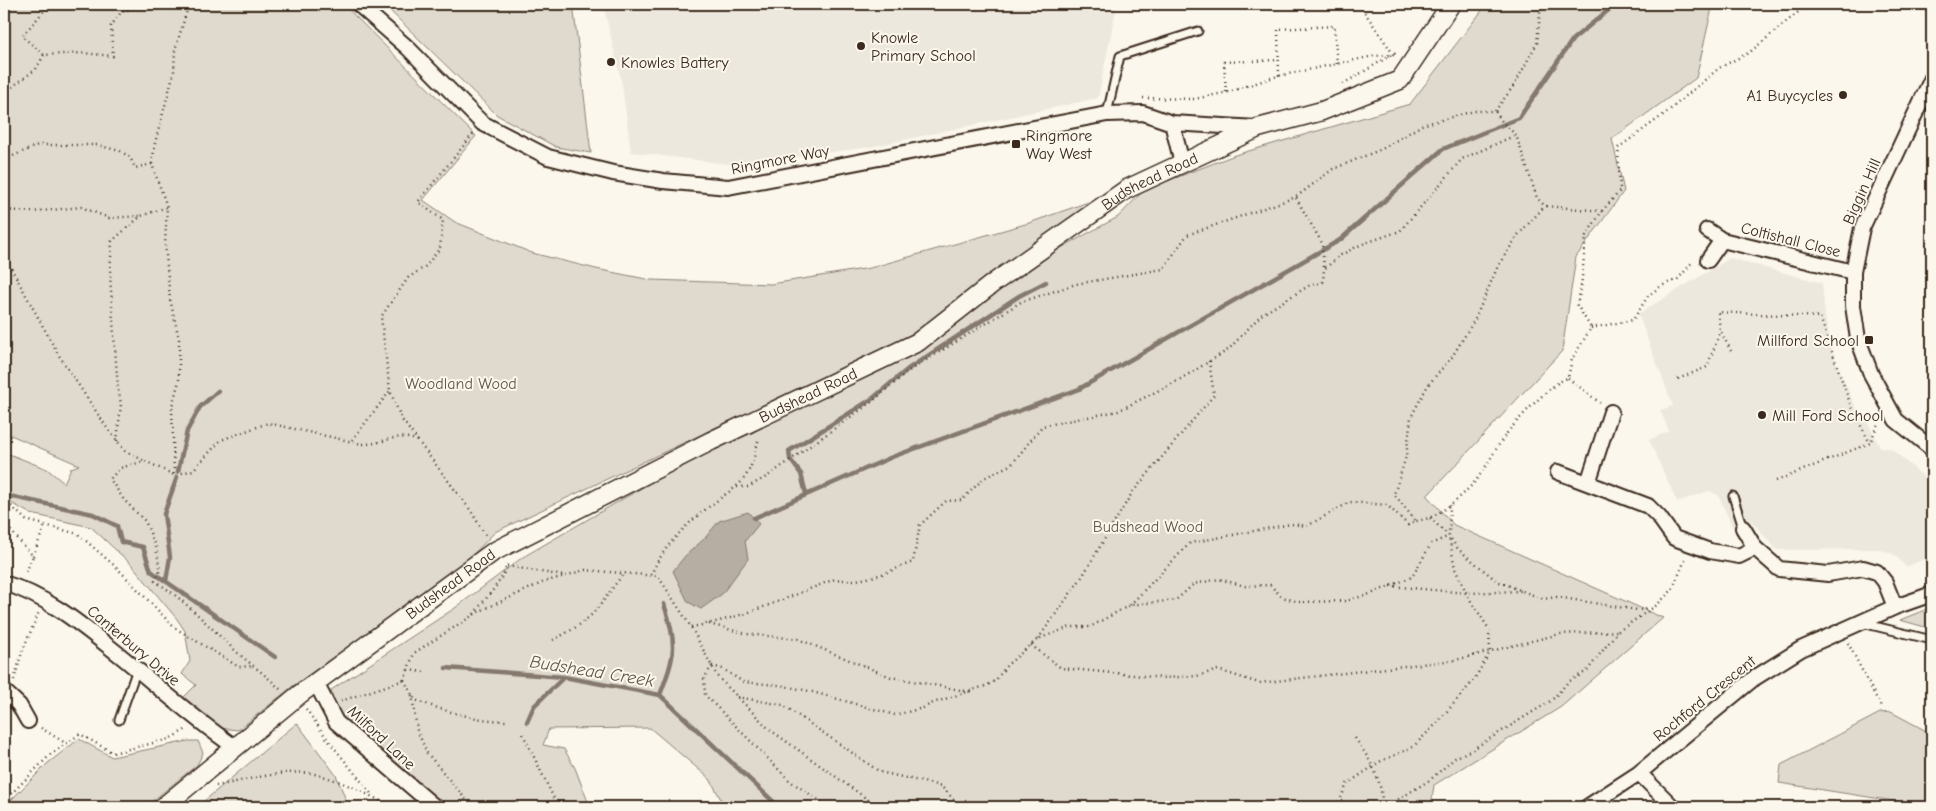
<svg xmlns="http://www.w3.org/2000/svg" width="1936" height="811" viewBox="0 0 1936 811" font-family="'Comic Neue',sans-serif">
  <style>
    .built { fill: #ede8dd }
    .green { fill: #dfd9ce; stroke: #8d8276 }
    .water { fill: #b6aea2; stroke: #85796d }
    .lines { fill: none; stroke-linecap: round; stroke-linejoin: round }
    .stream { stroke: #85796d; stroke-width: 4.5 }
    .service-casing { stroke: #3b2a1e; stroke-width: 11 }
    .minor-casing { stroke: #3b2a1e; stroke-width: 18 }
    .tertiary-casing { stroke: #3b2a1e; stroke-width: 21 }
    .path { stroke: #3b2a1e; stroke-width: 2.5; stroke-dasharray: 1 4; stroke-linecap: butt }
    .service { stroke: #fbf7ec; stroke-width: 7 }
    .minor { stroke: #fbf7ec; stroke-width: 14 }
    .tertiary { stroke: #fbf7ec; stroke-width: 18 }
    .poi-dot { fill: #3b2a1e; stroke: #fbf7ec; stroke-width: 2 }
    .labels { text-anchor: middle; stroke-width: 4; stroke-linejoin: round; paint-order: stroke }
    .poi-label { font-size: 16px; fill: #3b2a1e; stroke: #fbf7ec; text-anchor: start }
    .street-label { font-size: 16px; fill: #3b2a1e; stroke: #fbf7ec }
    .park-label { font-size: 16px; fill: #64564a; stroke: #fbf7ec }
    .water-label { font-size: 18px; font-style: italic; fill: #605246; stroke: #fbf7ec }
  </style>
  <rect width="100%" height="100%" fill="#fbf7ec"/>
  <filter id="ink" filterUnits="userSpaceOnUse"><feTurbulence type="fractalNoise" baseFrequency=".02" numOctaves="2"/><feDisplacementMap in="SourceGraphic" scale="10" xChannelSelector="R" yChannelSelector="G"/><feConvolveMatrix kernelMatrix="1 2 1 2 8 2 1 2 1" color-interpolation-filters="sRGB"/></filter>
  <g filter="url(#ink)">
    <!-- built -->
    <path class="built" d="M603,4H1117L1098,98L870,147L736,165L631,152L622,84Z
      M1730,258L1822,283L1825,317L1834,357L1855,406L1866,419L1880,447L1892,449L1932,484V554L1929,557L1906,567L1895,555L1878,549L1777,550L1751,521L1734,530L1718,495L1709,491L1677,502L1649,440L1669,431L1660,410L1673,406L1638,314Z"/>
    <!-- green -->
    <path class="green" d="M4,4H343L476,136L423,200L455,222L532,253L596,269L651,280L771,284L870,268L1029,223L1094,200L946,312L907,337L495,532L464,564L293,686L238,730L220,728L183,698L196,685L182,674L190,661L185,631L177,619L132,565L91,527L31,514L4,499V452L47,469L64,483L71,468L79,465L4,432Z
      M383,4H573L591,153L556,147L497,115Z
      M1487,4H1713L1696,78L1612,139L1624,191L1576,257L1562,351L1427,496L1454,525L1663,618L1561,707L1434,785L1431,807H725L710,779L650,728L549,729L543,745L564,749L575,768L590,807H444L396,769L351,727L335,709L331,690L455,608L523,557L688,461L754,432L768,420L839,389L1020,270L1118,217L1144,190L1235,155L1410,104Z
      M1932,607V629L1900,620Z
      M1891,712L1932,734V807L1779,783L1781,765L1880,713Z
      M297,723L336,775L346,800L338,807H197Z
      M79,739L112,757L188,741H198L203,753L197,765L145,807H4L48,763Z"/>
    <!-- water -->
    <path class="water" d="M748,512L759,524L745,541L748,559L722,594L701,609L688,602L673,571L685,556L705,538L719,521Z"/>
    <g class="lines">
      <!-- stream -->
      <path class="stream" d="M178,471L187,431L200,407L218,391
        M4,492L9,496L93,514L117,526L121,542L143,547L151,571L275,657
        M806,494L801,474L790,459L789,451L872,399L908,369L1019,296L1046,282
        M754,518L892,457L1079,389L1340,240L1443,149L1519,118L1573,39L1616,4
        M166,581L170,557L164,514L177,477
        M446,668L564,677L660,695L779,807
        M660,695C675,655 678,645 664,604
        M527,722L534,706L564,677"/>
      <!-- service casing -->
      <g class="service-casing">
        <path id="service" d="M1107,114L1120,56L1198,31
          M1733,496L1743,528
          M1862,623L1932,640
          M119,720L137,669"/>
      </g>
      <!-- minor casing -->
      <g class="minor-casing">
        <path id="minor" d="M358,4L408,48L482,123L548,157L613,173L663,181L728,187L1107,114L1143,113L1172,123L1257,128
          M1932,78L1862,228L1853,272V306L1858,339L1871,374L1896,420L1932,449
          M1172,123L1182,163
          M1707,230L1722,240L1853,272
          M1708,260L1722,240
          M1558,472L1648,506L1659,517L1674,538L1710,551L1739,556L1755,548
          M1588,483L1611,412
          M1743,528L1755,548L1779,569L1828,574L1863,568L1877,572L1885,582L1895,607
          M4,583C50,597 85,628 122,657C160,688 195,720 235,747
          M316,683L336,722L435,807
          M4,691L19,705L28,721
          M1639,773L1673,807
          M1587,807L1639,773L1753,679L1801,649L1895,607L1932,594"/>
      </g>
      <!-- tertiary casing -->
      <g class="tertiary-casing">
        <g id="tertiary">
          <path id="s1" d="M163,807L300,694L493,552L711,441L918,342L992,284L1127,189L1258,128L1322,111L1400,80L1451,4"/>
        </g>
      </g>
      <!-- path -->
      <path class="path" d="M50,4L22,36L44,55L82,53L113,56L111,26L122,11L147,4
        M1359,4L1394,55
        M4,10L11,4
        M1279,76L1278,29L1334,26L1337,64
        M1343,84L1398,51
        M1226,92L1224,62L1279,60
        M4,93L36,69L44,55
        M1143,98L1194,99L1229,92L1274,77L1374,56L1394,55
        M1495,111L1515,84L1537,43L1541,4
        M473,134L418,202L443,220L440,248L426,266L408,278L381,317L390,391L402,420L471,511L487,538
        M4,160L38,145H97L120,151L130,157L135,168L152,164
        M1296,198L1322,243L1324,269
        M6,210L32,212L81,207L109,218L140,216
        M4,211L6,210V192
        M1602,211L1620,191L1618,148L1666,113L1719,68L1750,52L1808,4
        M4,255L58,354L107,428L125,451L143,460
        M1591,328L1633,320L1648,296L1661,286L1678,279L1691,264L1694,263
        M1731,351L1720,330L1718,312L1820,317L1852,409L1870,443
        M1568,378L1600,403
        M1678,379L1707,367L1720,332
        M352,440L390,391
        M117,441L121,404L118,389L113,321L110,274L112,241L141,216L167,207
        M174,474L172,406L179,381V339L170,299L165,244L167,207L152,164L155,143L174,72L175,50L189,4
        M1776,481L1870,443L1879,421
        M737,487H748L768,476L873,401L910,370L1021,302L1076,284L1163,269L1187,235L1296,197L1333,169L1382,149L1422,125L1474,111H1495
        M4,499L26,520L78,534L116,567L175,628L239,667L253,666
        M1430,518L1449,536L1458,549L1497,581L1543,599L1557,597L1637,610L1648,609
        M1415,520L1394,494L1406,457L1411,417L1428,385L1452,357L1475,319L1498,266L1518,235L1544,207
        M4,523L33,556L25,575
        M33,556L45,525
        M507,566L564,576
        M651,575C665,542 693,518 722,497C731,490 739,486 745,477C753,465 756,451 759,437
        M1390,586L1466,593L1521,591
        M1130,605L1190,543L1291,524L1307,526L1350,502L1387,505L1408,525C1416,519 1424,521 1433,516C1445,510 1459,499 1469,488C1484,473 1492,454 1504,437C1514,423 1553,381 1568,378L1572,359L1591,328L1577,305L1581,288L1586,236L1602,211L1545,206L1537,198L1516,135L1503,123L1495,111
        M474,614C485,598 503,582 507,564
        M709,624L747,634L798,639L891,677L971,692
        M691,627C741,619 788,597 835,579C864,584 887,572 913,562L920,525L946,501L962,500L984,478L1012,464L1042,426L1118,411L1179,380L1228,350L1261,315L1310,285L1323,282L1324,269L1341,255L1360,245L1400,231L1462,159L1516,135
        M1038,639L1082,577L1132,493L1214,395L1209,361
        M553,640C567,633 585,623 595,611C606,599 613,585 625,573
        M1848,643L1881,707
        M1031,645L1061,668L1164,678L1197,676L1218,670L1259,683L1455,660L1560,634L1619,631
        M712,666L723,669L743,682L779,685L809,691L895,715L923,708L933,703L988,685L996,680L1007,665L1038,639L1070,627H1090L1130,605L1176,600L1194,584L1219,579L1245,586L1270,585L1282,597L1299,602L1346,601L1373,593L1412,577L1431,544L1449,536
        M712,666L704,678L705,695L790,781L829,807
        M408,670L425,672
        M14,680L22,652L39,612
        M404,680L414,653L478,612L544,582L585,570L658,576L691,627L717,676L769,729L867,799L876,807
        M404,680L415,700C445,711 476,721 509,721
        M280,689C267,676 253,666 239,654C211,629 187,601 155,581L160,570L156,547L145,521L124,500L110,479L120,468L145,461L174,475L193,470L221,440L268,423L362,444C385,445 394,431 418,441
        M412,695L417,730L427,753L472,807
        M737,697L783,705L880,772L941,786L961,807
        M341,701L404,680
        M306,709L328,740L373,796
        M41,728L67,744
        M523,734L558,807
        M1355,738C1370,760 1383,780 1382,807
        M216,786C242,781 282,770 308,773C329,775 372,795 390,807
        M4,801L50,755L80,734L113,753L169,739L187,729
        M1337,807L1347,784L1381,761L1413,747L1437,723L1474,680L1490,652L1489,629L1469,598L1455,569L1449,536L1450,505
        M1392,807L1397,800L1430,780L1455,758L1473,749L1552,700L1568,682L1587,671L1617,632L1657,605L1672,590L1686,558"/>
      <!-- service -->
      <use href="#service" class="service"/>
      <!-- minor -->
      <use href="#minor" class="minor"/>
      <!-- tertiary -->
      <use href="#tertiary" class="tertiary"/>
    </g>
  </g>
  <!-- markers -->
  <g class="poi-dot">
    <circle cx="861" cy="46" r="5"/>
    <circle cx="611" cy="62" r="5"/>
    <circle cx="1843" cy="95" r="5"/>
    <rect x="1011" y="139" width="10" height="10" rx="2.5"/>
    <rect x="1864" y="335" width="10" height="10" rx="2.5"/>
    <circle cx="1762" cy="415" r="5"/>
  </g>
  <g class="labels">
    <!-- poi labels -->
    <g class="poi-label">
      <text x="871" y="43">Knowle<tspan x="871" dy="18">Primary School</tspan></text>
      <text x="621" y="68">Knowles Battery</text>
      <text x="1833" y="101" text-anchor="end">A1 Buycycles</text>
      <text x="1026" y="141">Ringmore<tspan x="1026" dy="18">Way West</tspan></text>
      <text x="1859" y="346" text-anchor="end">Millford School</text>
      <text x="1772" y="421">Mill Ford School</text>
    </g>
    <!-- street labels -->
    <g class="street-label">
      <text transform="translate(780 159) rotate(-11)" y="6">Ringmore Way</text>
      <text dy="6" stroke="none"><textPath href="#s1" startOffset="1174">Budshead Road</textPath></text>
      <text transform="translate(1861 191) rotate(-66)" y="6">Biggin Hill</text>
      <text transform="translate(1791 239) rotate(14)" y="6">Coltishall Close</text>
      <text dy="6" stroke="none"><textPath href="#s1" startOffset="769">Budshead Road</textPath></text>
      <text dy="6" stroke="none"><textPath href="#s1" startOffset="364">Budshead Road</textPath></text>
      <text transform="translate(134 645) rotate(40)" y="6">Canterbury Drive</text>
      <text transform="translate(1704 698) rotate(-39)" y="6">Rochford Crescent</text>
      <text transform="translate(382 737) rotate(43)" y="6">Milford Lane</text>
    </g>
    <!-- park labels -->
    <g class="park-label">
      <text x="461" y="389">Woodland Wood</text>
      <text x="1148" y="532">Budshead Wood</text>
    </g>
    <!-- water labels -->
    <g class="water-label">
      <text transform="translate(592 671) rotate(9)" y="6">Budshead Creek</text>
    </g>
  </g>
  <!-- margin -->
  <rect width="1936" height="811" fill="none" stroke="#fbf7ec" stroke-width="20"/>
  <rect x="10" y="10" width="1916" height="791" fill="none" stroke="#3b2a1e" stroke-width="2" filter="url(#ink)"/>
</svg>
